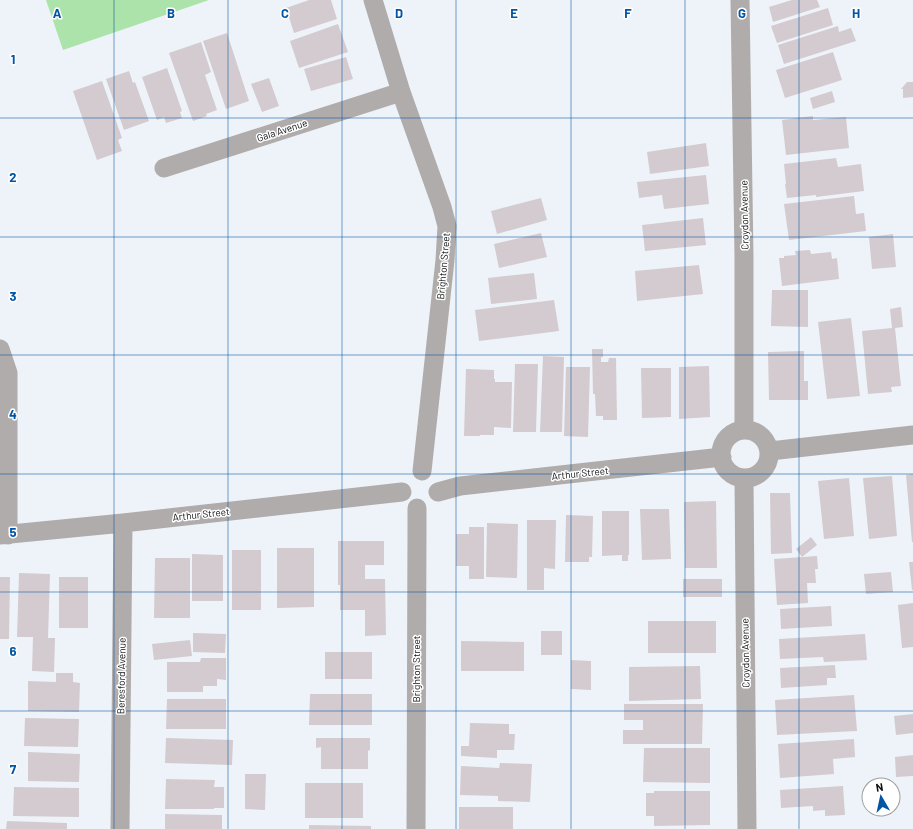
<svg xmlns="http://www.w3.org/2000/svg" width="913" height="829" viewBox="0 0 913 829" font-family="Barlow,sans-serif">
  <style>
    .green { fill: #abe3aa }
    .building { fill: #d3cbcf }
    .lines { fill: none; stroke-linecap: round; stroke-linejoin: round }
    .minor { stroke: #b0acab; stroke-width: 19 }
    .grid { fill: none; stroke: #0355a3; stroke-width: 1; stroke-opacity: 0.55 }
    .labels { text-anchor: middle; stroke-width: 3; stroke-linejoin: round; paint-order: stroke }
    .street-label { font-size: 10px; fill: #0d0f11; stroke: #fff }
    .grid-label { font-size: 13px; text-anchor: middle; font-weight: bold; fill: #0355a3; stroke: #fff; stroke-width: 3; stroke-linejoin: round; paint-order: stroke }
  </style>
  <rect width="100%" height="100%" fill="#eef3f9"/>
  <!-- green -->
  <path class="green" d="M46,0H209L63,50Z"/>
  <!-- building -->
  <path class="building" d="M309,0H331L337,19L294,33L286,8Z
    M792,0H817L820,7L773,22L769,7Z
    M828,8L833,25L777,43L771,26Z
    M338,24L348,52L299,68L290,41Z
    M838,26L839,32L851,28L856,41L784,64L778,45Z
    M227,33L249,101L226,109L203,41Z
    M201,42L211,72L205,75L217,110L206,114L207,116L193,121L169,53Z
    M833,52L842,80L785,98L776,70Z
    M346,57L353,79L311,91L304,69Z
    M167,68L182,111L180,112L182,118L166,123L164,117L157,120L142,77Z
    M129,71L133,83L135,82L149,121L124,130L106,79Z
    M269,78L279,106L262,112L251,84Z
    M102,81L122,138L118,140L122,151L97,160L73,91Z
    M907,82H913V97L903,98V89H901Z
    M832,91L835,102L813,109L810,98Z
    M813,116V120L846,117L849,148L786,155L782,120Z
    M706,143L709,166L650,174L647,152Z
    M836,158L838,167L861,164L864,191L816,197V195L787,198L785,184H786L784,164Z
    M706,175L709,204L664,209L662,195L639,198L637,182Z
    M854,196L856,214L864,213L866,231L789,240L784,204Z
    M541,198L547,220L497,234L491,211Z
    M703,218L706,245L645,251L642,225Z
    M541,233L547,257L499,268L494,244Z
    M893,234L896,267L872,269L869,237Z
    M810,250L811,254L831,252L832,259L837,258L839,279L782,286L779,258H784V256L796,255L795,251Z
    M699,265L703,294L637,301L635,271Z
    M534,273L537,299L491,304L488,278Z
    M772,290H808V327L771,326Z
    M554,300L559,331L479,341L475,310Z
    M901,307L903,327L895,328L901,386L891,387L892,392L868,394L862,331L892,328L890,309Z
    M851,318L860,396L827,399L818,322Z
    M592,349H603V357H601V362H608L609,358H616L617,420H603V416H596L595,394H593Z
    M804,351V381H808V400H769L768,352Z
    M543,356L564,357L562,432H540Z
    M515,364H538L536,432H513Z
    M709,366L710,417L679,419V367Z
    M566,367H590L588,437L564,436Z
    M641,368H671V417L642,418Z
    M466,369L494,370V379H495V382H512L511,428L494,427V435H480V436H464Z
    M913,474V542H912L906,475Z
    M892,476L897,536L869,539L863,478Z
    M849,478L854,536L824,539L818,481Z
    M770,493H790L792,553L771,554Z
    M716,501L717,568H685L684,502Z
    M640,509H669L671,559L642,560Z
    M602,511H629V555H628V561H622V555L602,556Z
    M566,515L593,516L592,557H589V562H565Z
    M527,520H556L555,569L544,568V590H527Z
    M487,523L518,524L517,578L486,577Z
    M469,527H484V579H469V566H456V534H469Z
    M811,537L817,545L802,557L796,549Z
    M338,541H384V565H365V579H385L386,635L365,636V610H340V585H338Z
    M277,548H314V607L277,608Z
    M232,550H261V610H232Z
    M192,554L223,555V601H192Z
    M817,556L818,569H815L816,583H807L808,603L777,605L774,559Z
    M155,558H190V618H154Z
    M909,562H913V590H912Z
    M891,572L893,592L866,594L864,574Z
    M19,573L50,574L48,638H55L54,672L32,671L33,637H17Z
    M0,577H10L9,639H0Z
    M59,577H88V628H59Z
    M683,579H722V597H683Z
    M913,603V647L902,648L898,605Z
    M831,606L832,626L781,629L780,609Z
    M648,621H716V653H648Z
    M541,631H562V655H541Z
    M193,633L226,634L225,653L193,652Z
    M865,634L867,660L824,662L823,657L780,659L779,639Z
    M190,640L192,656L154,660L152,644Z
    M461,641L524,642V671H461Z
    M325,652H372V679H325Z
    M201,658H226V680L217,679V686H203V692H167V662H200Z
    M571,660L591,661V690L571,689Z
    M835,665L836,678H827V685L781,688L780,668Z
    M700,666L701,699L629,701V667Z
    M56,673H73V682L80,683L79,712L28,711V681L56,682Z
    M310,694H372V725H309Z
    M854,695L857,731L777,735L775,700Z
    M167,699H226V729H166Z
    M624,704H703L702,744H623V730H643V720H624Z
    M913,714V733L896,735L894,716Z
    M25,718L79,719L78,747L24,746Z
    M470,723L509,724V734H515L514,750H497V758L461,756V746H469Z
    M166,738L233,740L232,765L165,763Z
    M316,738H370V750L368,751V769H321V747L316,748Z
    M854,739L855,757L833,759L834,774L780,778L778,744Z
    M644,748H710V783L643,782Z
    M28,752L80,754L79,782L28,781Z
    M913,755V776L896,777L895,757Z
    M500,763L532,764L530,802L498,801V796L460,795L461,766L499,768Z
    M245,774H266L265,810L245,809Z
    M166,779L215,780L214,787H224V808H214V809H165Z
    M305,783H363V818H305Z
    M843,786L845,815L825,816V810L813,811V806L781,808L780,790Z
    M14,787L79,788V817L13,816Z
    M654,791H710V825L654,826V816H646V793H654Z
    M459,807H513V829H459Z
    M165,814L222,815V829H165Z
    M7,821L67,823V829H6Z
    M309,825L371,826V829H309Z"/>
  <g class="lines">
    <!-- minor -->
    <path class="minor" d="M373,0L401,92L442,207L447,226L445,260L422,471
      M740,0L744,256V430
      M164,168L401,92
      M0,349L8,373V535
      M721 454a24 24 0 1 1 48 0a24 24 0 1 1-48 0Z
      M770,451L913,435
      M744,478L747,829
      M438,492L460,486L722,457
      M0,535L123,523L402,492
      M120,829L123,523
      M416,829L417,528V508"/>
  </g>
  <!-- grid -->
  <path class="grid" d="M114,0V829M228,0V829M342,0V829M456,0V829M571,0V829M685,0V829M799,0V829M0,118H913M0,237H913M0,355H913M0,474H913M0,592H913M0,711H913"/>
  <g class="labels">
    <!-- street labels -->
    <g class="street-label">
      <text transform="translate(282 130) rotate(-18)" y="4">Gala Avenue</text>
      <text transform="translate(744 215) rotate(-91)" y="4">Croydon Avenue</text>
      <text transform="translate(443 266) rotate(-85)" y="4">Brighton Street</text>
      <text transform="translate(580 473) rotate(-6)" y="4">Arthur Street</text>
      <text transform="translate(201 514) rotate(-6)" y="4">Arthur Street</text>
      <text transform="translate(745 653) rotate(-91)" y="4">Croydon Avenue</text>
      <text transform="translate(416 669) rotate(-90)" y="4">Brighton Street</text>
      <text transform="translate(121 676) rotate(-89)" y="4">Beresford Avenue</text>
    </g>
  </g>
  <g class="grid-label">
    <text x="57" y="18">A</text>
    <text x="171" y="18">B</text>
    <text x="285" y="18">C</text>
    <text x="399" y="18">D</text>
    <text x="514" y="18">E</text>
    <text x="628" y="18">F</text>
    <text x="742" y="18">G</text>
    <text x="856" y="18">H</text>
    <text x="13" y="64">1</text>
    <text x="13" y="182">2</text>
    <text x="13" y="301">3</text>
    <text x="13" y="419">4</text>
    <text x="13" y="537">5</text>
    <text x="13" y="656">6</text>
    <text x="13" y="774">7</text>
  </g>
  <!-- north arrow -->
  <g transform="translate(881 797) rotate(351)"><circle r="19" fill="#ffffff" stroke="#9e9fa0"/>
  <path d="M0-3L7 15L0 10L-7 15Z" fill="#0355a3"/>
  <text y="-6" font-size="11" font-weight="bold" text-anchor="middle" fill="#0d0f11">N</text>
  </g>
</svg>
